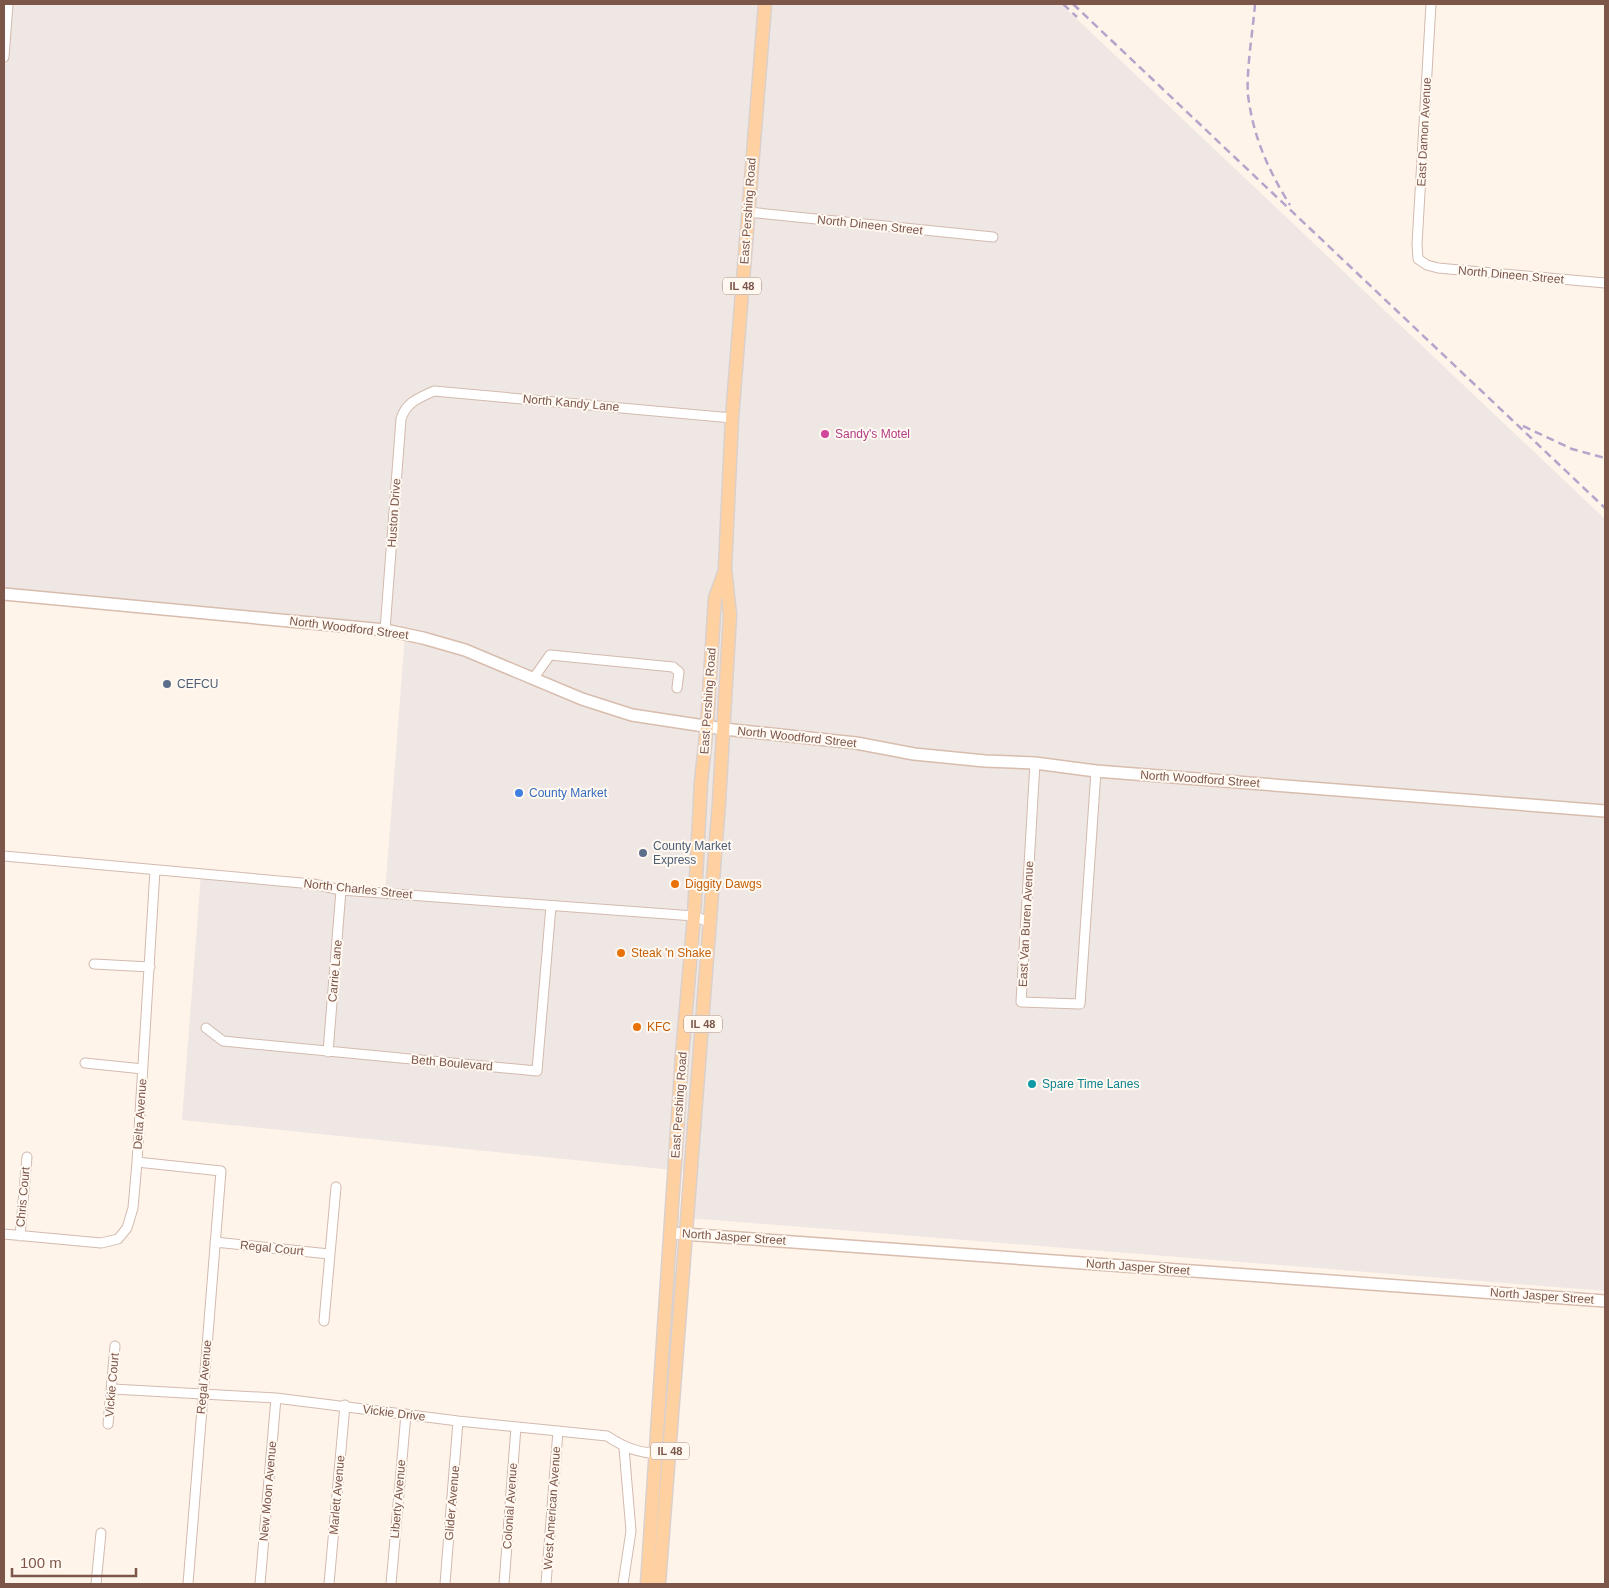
<svg xmlns="http://www.w3.org/2000/svg" width="1609" height="1588" viewBox="0 0 1609 1588" font-family="Arial,sans-serif">
  <style>
    .industrial { fill: #efe7e3 }
    .lines { fill: none; stroke-linecap: round; stroke-linejoin: round }
    .street-casing { stroke: #d3baae; stroke-width: 11 }
    .secondary-casing { stroke: #d8bcad; stroke-width: 14 }
    .primary-casing { stroke: #dbd0cc; stroke-width: 15 }
    .street { stroke: #fff; stroke-width: 9 }
    .secondary { stroke: #fff; stroke-width: 11 }
    .primary { stroke: #ffd1a0; stroke-width: 12 }
    .rail { stroke: #b5a5cb; stroke-width: 2.5; stroke-dasharray: 8 5; stroke-linecap: butt }
    .hotel-dot { fill: #d1479c; stroke: #fff9f2; stroke-width: 2 }
    .service-dot { fill: #5c6f8a; stroke: #fff9f2; stroke-width: 2 }
    .shop-dot { fill: #3f7fe0; stroke: #fff9f2; stroke-width: 2 }
    .food-dot { fill: #e8710a; stroke: #fff9f2; stroke-width: 2 }
    .culture-dot { fill: #0f9aa8; stroke: #fff9f2; stroke-width: 2 }
    .labels { text-anchor: middle; stroke-width: 4; stroke-linejoin: round; paint-order: stroke }
    .shield { fill: #fff9f2; stroke: #a4877c; stroke-width: 1 }
    .shield-label { font-size: 11px; font-weight: bold; fill: #7d564a }
    .street-label { font-size: 12px; fill: #7d564a; stroke: #fff9f2 }
    .hotel-label { font-size: 12px; fill: #b23c85; stroke: #fff9f2; text-anchor: start }
    .service-label { font-size: 12px; fill: #4e5e75; stroke: #fff9f2; text-anchor: start }
    .shop-label { font-size: 12px; fill: #366cbe; stroke: #fff9f2; text-anchor: start }
    .food-label { font-size: 12px; fill: #c56008; stroke: #fff9f2; text-anchor: start }
    .culture-label { font-size: 12px; fill: #0d838f; stroke: #fff9f2; text-anchor: start }
  </style>
  <rect width="100%" height="100%" fill="#fef4ea"/>
  <!-- industrial -->
  <path class="industrial" d="M4,4H1061L1605,519V1291L689,1218L692,1172L182,1120L201,874L385,893L405,634L4,594Z"/>
  <g class="lines">
    <!-- street casing -->
    <g class="street-casing">
      <path id="street" d="M1431,4L1417,244L1418,259L1427,265L1438,268L1605,283
        M4,57L8,4
        M748,212L993,237
        M385,630L401,419C406,402 419,398 434,391L732,418
        M533,679L550,655L673,667L679,672L677,688
        M1035,763L1021,1002L1080,1004L1096,771
        M4,856L313,884L341,890L694,916L711,923
        M94,964L150,967
        M206,1028L223,1041L537,1071L551,906
        M328,1052L341,890
        M85,1063L143,1069
        M137,1162L221,1171L188,1584
        M4,1234L101,1243L118,1239L127,1228L133,1208L137,1162L155,870
        M20,1236L27,1157
        M215,1242L329,1254
        M324,1321L336,1187
        M113,1389L276,1398L458,1421L607,1436C631,1452 642,1452 670,1456
        M108,1424L115,1346
        M96,1584L101,1533
        M260,1584L276,1398
        M329,1584L345,1405
        M391,1584L406,1414
        M445,1584L458,1421
        M504,1584L516,1427
        M546,1584L558,1431
        M623,1584L631,1531L624,1448"/>
    </g>
    <!-- secondary casing -->
    <g class="secondary-casing">
      <path id="secondary" d="M4,594L385,630L423,638L465,650L582,699L632,715L724,729L856,743L914,754L985,761L1035,763L1096,771L1605,811
        M670,1233L1605,1301"/>
    </g>
    <!-- primary casing -->
    <g class="primary-casing">
      <path id="primary" d="M647,1584L682,1056L694,916L701,782L707,726L715,598L724,573
        M659,1584L719,802L730,615L725,568L732,418L765,4"/>
    </g>
    <!-- street -->
    <use href="#street" class="street"/>
    <!-- secondary -->
    <use href="#secondary" class="secondary"/>
    <!-- primary -->
    <use href="#primary" class="primary"/>
    <!-- rail -->
    <path class="rail" d="M1063,4L1077,17
      M1073,4L1605,508
      M1255,4C1253,30 1246,71 1248,95C1253,136 1268,170 1290,205
      M1523,426L1572,449L1605,458"/>
  </g>
  <!-- markers -->
  <circle class="hotel-dot" cx="825" cy="434" r="5"/>
  <g class="service-dot">
    <circle cx="167" cy="684" r="5"/>
    <circle cx="643" cy="853" r="5"/>
  </g>
  <circle class="shop-dot" cx="519" cy="793" r="5"/>
  <g class="food-dot">
    <circle cx="675" cy="884" r="5"/>
    <circle cx="621" cy="953" r="5"/>
    <circle cx="637" cy="1027" r="5"/>
  </g>
  <circle class="culture-dot" cx="1032" cy="1084" r="5"/>
  <g class="labels">
    <!-- shield labels -->
    <g class="shield">
      <rect x="723" y="277.5" width="38" height="17" rx="4"/>
      <rect x="684" y="1015.5" width="38" height="17" rx="4"/>
      <rect x="651" y="1442.5" width="38" height="17" rx="4"/>
    </g>
    <g class="shield-label">
      <text x="742" y="290">IL 48</text>
      <text x="703" y="1028">IL 48</text>
      <text x="670" y="1455">IL 48</text>
    </g>
    <!-- street labels -->
    <g class="street-label">
      <text transform="translate(1424 132) rotate(-87)" y="4">East Damon Avenue</text>
      <text transform="translate(748 211) rotate(-86)" y="4">East Pershing Road</text>
      <text transform="translate(870 225) rotate(6)" y="4">North Dineen Street</text>
      <text transform="translate(1511 275) rotate(5)" y="4">North Dineen Street</text>
      <text transform="translate(571 403) rotate(5)" y="4">North Kandy Lane</text>
      <text transform="translate(394 513) rotate(-86)" y="4">Huston Drive</text>
      <text transform="translate(349 628) rotate(7)" y="4">North Woodford Street</text>
      <text transform="translate(708 701) rotate(-86)" y="4">East Pershing Road</text>
      <text transform="translate(797 737) rotate(6)" y="4">North Woodford Street</text>
      <text transform="translate(1200 779) rotate(4)" y="4">North Woodford Street</text>
      <text transform="translate(358 889) rotate(6)" y="4">North Charles Street</text>
      <text transform="translate(1026 924) rotate(-87)" y="4">East Van Buren Avenue</text>
      <text transform="translate(335 971) rotate(-85)" y="4">Carrie Lane</text>
      <text transform="translate(452 1063) rotate(5)" y="4">Beth Boulevard</text>
      <text transform="translate(679 1105) rotate(-86)" y="4">East Pershing Road</text>
      <text transform="translate(140 1114) rotate(-86)" y="4">Delta Avenue</text>
      <text transform="translate(23 1197) rotate(-85)" y="4">Chris Court</text>
      <text transform="translate(734 1237) rotate(4)" y="4">North Jasper Street</text>
      <text transform="translate(272 1248) rotate(6)" y="4">Regal Court</text>
      <text transform="translate(1138 1267) rotate(4)" y="4">North Jasper Street</text>
      <text transform="translate(1542 1296) rotate(4)" y="4">North Jasper Street</text>
      <text transform="translate(204 1377) rotate(-85)" y="4">Regal Avenue</text>
      <text transform="translate(112 1385) rotate(-85)" y="4">Vickie Court</text>
      <text transform="translate(394 1413) rotate(7)" y="4">Vickie Drive</text>
      <text transform="translate(268 1491) rotate(-85)" y="4">New Moon Avenue</text>
      <text transform="translate(337 1495) rotate(-85)" y="4">Marlett Avenue</text>
      <text transform="translate(398 1499) rotate(-85)" y="4">Liberty Avenue</text>
      <text transform="translate(452 1503) rotate(-85)" y="4">Glider Avenue</text>
      <text transform="translate(510 1506) rotate(-86)" y="4">Colonial Avenue</text>
      <text transform="translate(552 1508) rotate(-86)" y="4">West American Avenue</text>
    </g>
    <!-- hotel labels -->
    <g class="hotel-label">
      <text x="835" y="438">Sandy's Motel</text>
    </g>
    <!-- service labels -->
    <g class="service-label">
      <text x="177" y="688">CEFCU</text>
      <text x="653" y="850">County Market<tspan x="653" dy="14">Express</tspan></text>
    </g>
    <!-- shop labels -->
    <g class="shop-label">
      <text x="529" y="797">County Market</text>
    </g>
    <!-- food labels -->
    <g class="food-label">
      <text x="685" y="888">Diggity Dawgs</text>
      <text x="631" y="957">Steak 'n Shake</text>
      <text x="647" y="1031">KFC</text>
    </g>
    <!-- culture labels -->
    <g class="culture-label">
      <text x="1042" y="1088">Spare Time Lanes</text>
    </g>
  </g>
  <!-- border -->
  <rect width="1609" height="1588" fill="none" stroke="#7d564a" stroke-width="10"/>
  <!-- scale -->
  <path d="M12 1568v8h124v-8" fill="none" stroke="#7d564a" stroke-width="2.5"/>
  <text x="20" y="1568" font-size="15" fill="#7d564a" stroke="#fff9f2" stroke-width="4" paint-order="stroke">100 m</text>
</svg>
